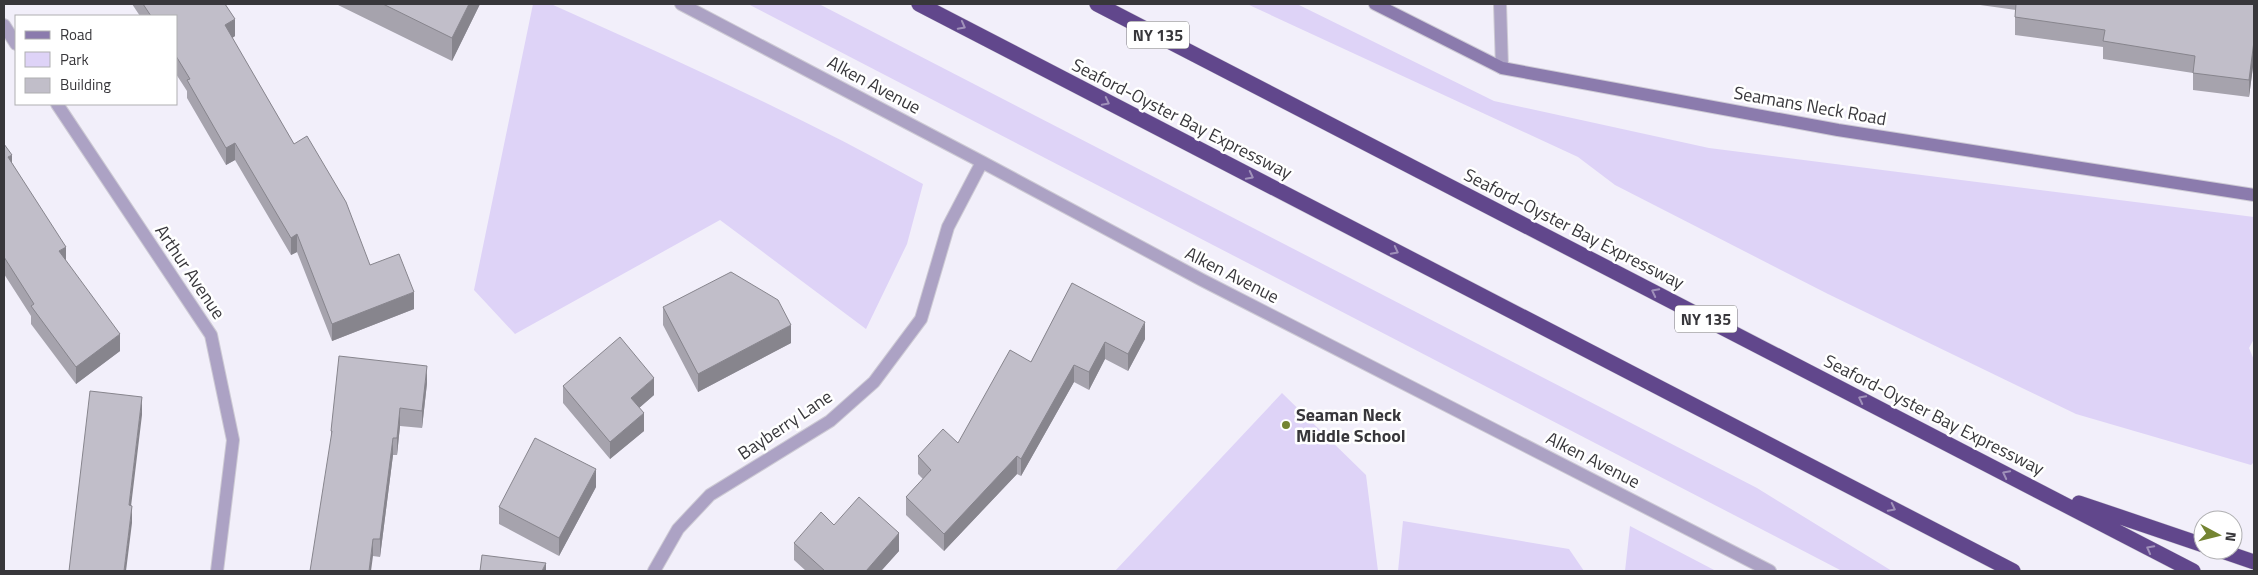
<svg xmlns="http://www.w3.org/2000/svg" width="2258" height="575" viewBox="0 0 2258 575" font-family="'Titillium Web',sans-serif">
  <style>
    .green { fill: #ded3f7 }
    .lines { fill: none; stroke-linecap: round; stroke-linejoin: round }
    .minor-casing { stroke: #cdcad4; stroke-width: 14 }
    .secondary-casing { stroke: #cdcad4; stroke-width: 14 }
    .motorway-casing { stroke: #cdcad4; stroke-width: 16 }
    .minor { stroke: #aca2c4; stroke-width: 12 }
    .secondary { stroke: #8b7bad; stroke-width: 12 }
    .motorway { stroke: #61478c; stroke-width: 15 }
    .wall { fill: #a6a3ad }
    .shaded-wall { fill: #87858d }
    .building { fill: #c1bec9; stroke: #87858d }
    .oneway { stroke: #a091ba }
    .poi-dot { fill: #748432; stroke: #fff; stroke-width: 2 }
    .labels { text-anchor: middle; stroke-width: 5; stroke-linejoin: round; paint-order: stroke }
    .shield { fill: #fff; stroke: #747376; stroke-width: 1 }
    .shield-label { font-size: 16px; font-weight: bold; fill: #38373b }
    .street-label { font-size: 18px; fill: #38373b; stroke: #fff }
    .poi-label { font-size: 18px; font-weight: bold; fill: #38373b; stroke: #fff; text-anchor: start }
  </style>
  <rect width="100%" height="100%" fill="#f2effa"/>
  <!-- green -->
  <path class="green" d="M533,4H551C676,60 803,117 923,184L907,244L866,329L720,220L515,334L474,290Z
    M748,4H819L1757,488L1892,571H1842Z
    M1247,4H1297L1494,101L1709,148L2254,217V339L2249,348L2254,360V462L2251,465L2076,414L1828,294L1615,185L1578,157Z
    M1282,393L1366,475L1378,571H1115Z
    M1403,521L1569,549L1584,571H1398Z
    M1630,526L1716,571H1625Z"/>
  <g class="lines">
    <!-- minor casing -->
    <g class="minor-casing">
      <path id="minor" d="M681,4L982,162L1202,280L1770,571
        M1500,4L1502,68
        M4,25L16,44
        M57,104L211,335L233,440L217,571
        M654,571L678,529L710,495L830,421L874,382L921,319L948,227L982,162"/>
    </g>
    <!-- secondary casing -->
    <g class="secondary-casing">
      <path id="secondary" d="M1375,4L1502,68L1838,130L2254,195"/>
    </g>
    <!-- motorway casing -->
    <g class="motorway-casing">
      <path id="motorway" d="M919,4L2013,571
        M1097,4L2193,571
        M2079,503L2203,545
        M2219,550L2254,562"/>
    </g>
    <!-- minor -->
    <use href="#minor" class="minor"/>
    <!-- secondary -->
    <use href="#secondary" class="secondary"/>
    <!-- motorway -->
    <use href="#motorway" class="motorway"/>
  </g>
  <!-- wall -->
  <path class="wall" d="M132,4H225L235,36L232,38L294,144L370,265L414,309L332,341L297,252L291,255L235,160L226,165L187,98V91L176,74V16H140Z
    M336,4H480L452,61Z
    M1973,4H2254V59L2249,97L2193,90V73L2103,59V47L2015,35V17L2016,10Z
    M4,144L12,163L66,261L120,351L76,384L31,324V316L4,274Z
    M1072,283L1145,339L1128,371L1105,359L1089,390L1074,382L1021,476L1017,474L944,551L906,515V497L923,479L918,474V456L958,443L1031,362Z
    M663,307L791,343L698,392L663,325Z
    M427,383L422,428L400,426L397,455H393L380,557L373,556L331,442V431Z
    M563,386L654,395L639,408L644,431L610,459L563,403Z
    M596,487L559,556L499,524V507Z
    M834,525L899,551L881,571H806L794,560V543Z"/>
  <!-- shaded-wall -->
  <path class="shaded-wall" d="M469,4H480L452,61V38Z
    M235,19V36L225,43V25Z
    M2254,41V59L2249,97V80Z
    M235,143V160L226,165V148Z
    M12,155V172L8,157Z
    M297,234V252L291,255V238Z
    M66,247V264L59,251Z
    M414,292V309L332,341V324Z
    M1145,322V339L1128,371V354Z
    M791,325V343L698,392V374Z
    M120,334V351L76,384V367Z
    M1105,342V359L1089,390V372Z
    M1074,365V382L1021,476V459Z
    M427,366V383L422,428V411Z
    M654,378V395L631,415V398Z
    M142,397V415L129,523V505Z
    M400,408V426L397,455V438Z
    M644,413V431L610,459V442Z
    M393,438V455L380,557V539Z
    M1017,456V474L944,551V534Z
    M596,469V487L559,556V538Z
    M132,506V523L126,571H124Z
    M899,533V551L881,571H866Z
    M373,539V556L371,571H369Z
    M546,563V571H542Z"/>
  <!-- building -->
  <path class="building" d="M143,4H225L235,19L225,25L294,144L307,136L346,202L370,265L399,254L414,292L332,324L297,234L291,238L235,143L226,148L187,80L190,79L176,56V16H151Z
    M383,4H469L452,38Z
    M2016,4H2254V41L2249,80L2193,73L2195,56L2103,41L2105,30L2015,17Z
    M4,144L12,155L8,157L66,247L59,251L120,334L76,367L31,306L34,304L4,257Z
    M731,272L778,300L791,325L698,374L663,307Z
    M1072,283L1145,322L1128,354L1105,342L1089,372L1074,365L1021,459L1017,456L944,534L906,497L931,470L918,456L943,429L958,443L1010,350L1031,362Z
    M620,337L654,378L631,398L644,413L610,442L563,386Z
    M339,356L427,366L422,411L400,408L397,438H393L380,539H373L369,571H310L332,431H331Z
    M90,391L142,397L129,505L132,506L124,571H69Z
    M535,438L596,469L559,538L499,507Z
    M859,497L899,533L866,571H825L794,543L821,512L834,525Z
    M482,555L546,563L542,571H480Z"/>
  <!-- one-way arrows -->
  <defs><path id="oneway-chevron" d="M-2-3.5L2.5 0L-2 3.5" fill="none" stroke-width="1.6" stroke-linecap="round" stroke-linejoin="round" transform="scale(1.25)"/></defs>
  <g class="oneway">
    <use href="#oneway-chevron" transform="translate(962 26) rotate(28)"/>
    <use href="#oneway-chevron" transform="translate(1106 102) rotate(27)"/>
    <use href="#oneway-chevron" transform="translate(1250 176) rotate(27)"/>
    <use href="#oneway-chevron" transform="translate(1395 251) rotate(27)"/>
    <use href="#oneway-chevron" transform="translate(1655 292) rotate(-153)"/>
    <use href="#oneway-chevron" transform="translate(1862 399) rotate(-153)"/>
    <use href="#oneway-chevron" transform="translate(2006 474) rotate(-153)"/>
    <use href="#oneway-chevron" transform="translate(1892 508) rotate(27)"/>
    <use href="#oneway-chevron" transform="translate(2150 549) rotate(-152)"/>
  </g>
  <!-- markers -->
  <circle class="poi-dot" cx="1286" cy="425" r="5"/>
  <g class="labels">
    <!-- shield labels -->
    <g class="shield">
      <rect x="1127" y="21.5" width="62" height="27" rx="4"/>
      <rect x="1675" y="305.5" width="62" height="27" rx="4"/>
    </g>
    <g class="shield-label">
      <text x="1158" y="41">NY 135</text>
      <text x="1706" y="325">NY 135</text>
    </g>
    <!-- street labels -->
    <g class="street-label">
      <text transform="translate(874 85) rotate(28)" y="6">Alken Avenue</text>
      <text transform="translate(1810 106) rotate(10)" y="6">Seamans Neck Road</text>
      <text transform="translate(1182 119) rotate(27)" y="6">Seaford-Oyster Bay Expressway</text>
      <text transform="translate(1574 229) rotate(27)" y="6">Seaford-Oyster Bay Expressway</text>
      <text transform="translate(190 272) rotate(56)" y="6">Arthur Avenue</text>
      <text transform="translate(1232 275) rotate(27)" y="6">Alken Avenue</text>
      <text transform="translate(1934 415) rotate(27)" y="6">Seaford-Oyster Bay Expressway</text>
      <text transform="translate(785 425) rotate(-34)" y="6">Bayberry Lane</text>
      <text transform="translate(1593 460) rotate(27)" y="6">Alken Avenue</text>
    </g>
    <!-- poi labels -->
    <g class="poi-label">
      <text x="1296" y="421">Seaman Neck<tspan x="1296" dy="21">Middle School</tspan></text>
    </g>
  </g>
  <!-- border -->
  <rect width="2258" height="575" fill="none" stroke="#38373b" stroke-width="10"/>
  <!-- legend -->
  <rect x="15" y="15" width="162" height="90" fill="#ffffff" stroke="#afafb1"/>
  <rect x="25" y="31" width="25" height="8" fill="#8b7bad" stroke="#afafb1"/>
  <text x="60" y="40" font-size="15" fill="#38373b">Road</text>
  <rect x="25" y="52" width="25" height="15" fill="#ded3f7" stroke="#afafb1"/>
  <text x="60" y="65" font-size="15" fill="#38373b">Park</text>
  <rect x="25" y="78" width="25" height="15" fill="#c1bec9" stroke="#afafb1"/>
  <text x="60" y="90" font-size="15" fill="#38373b">Building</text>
  <!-- north arrow -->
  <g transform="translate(2218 535) rotate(97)"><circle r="24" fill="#ffffff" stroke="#afafb1"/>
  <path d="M0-4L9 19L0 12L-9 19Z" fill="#748432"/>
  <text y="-8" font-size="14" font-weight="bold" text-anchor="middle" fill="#38373b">N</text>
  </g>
</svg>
